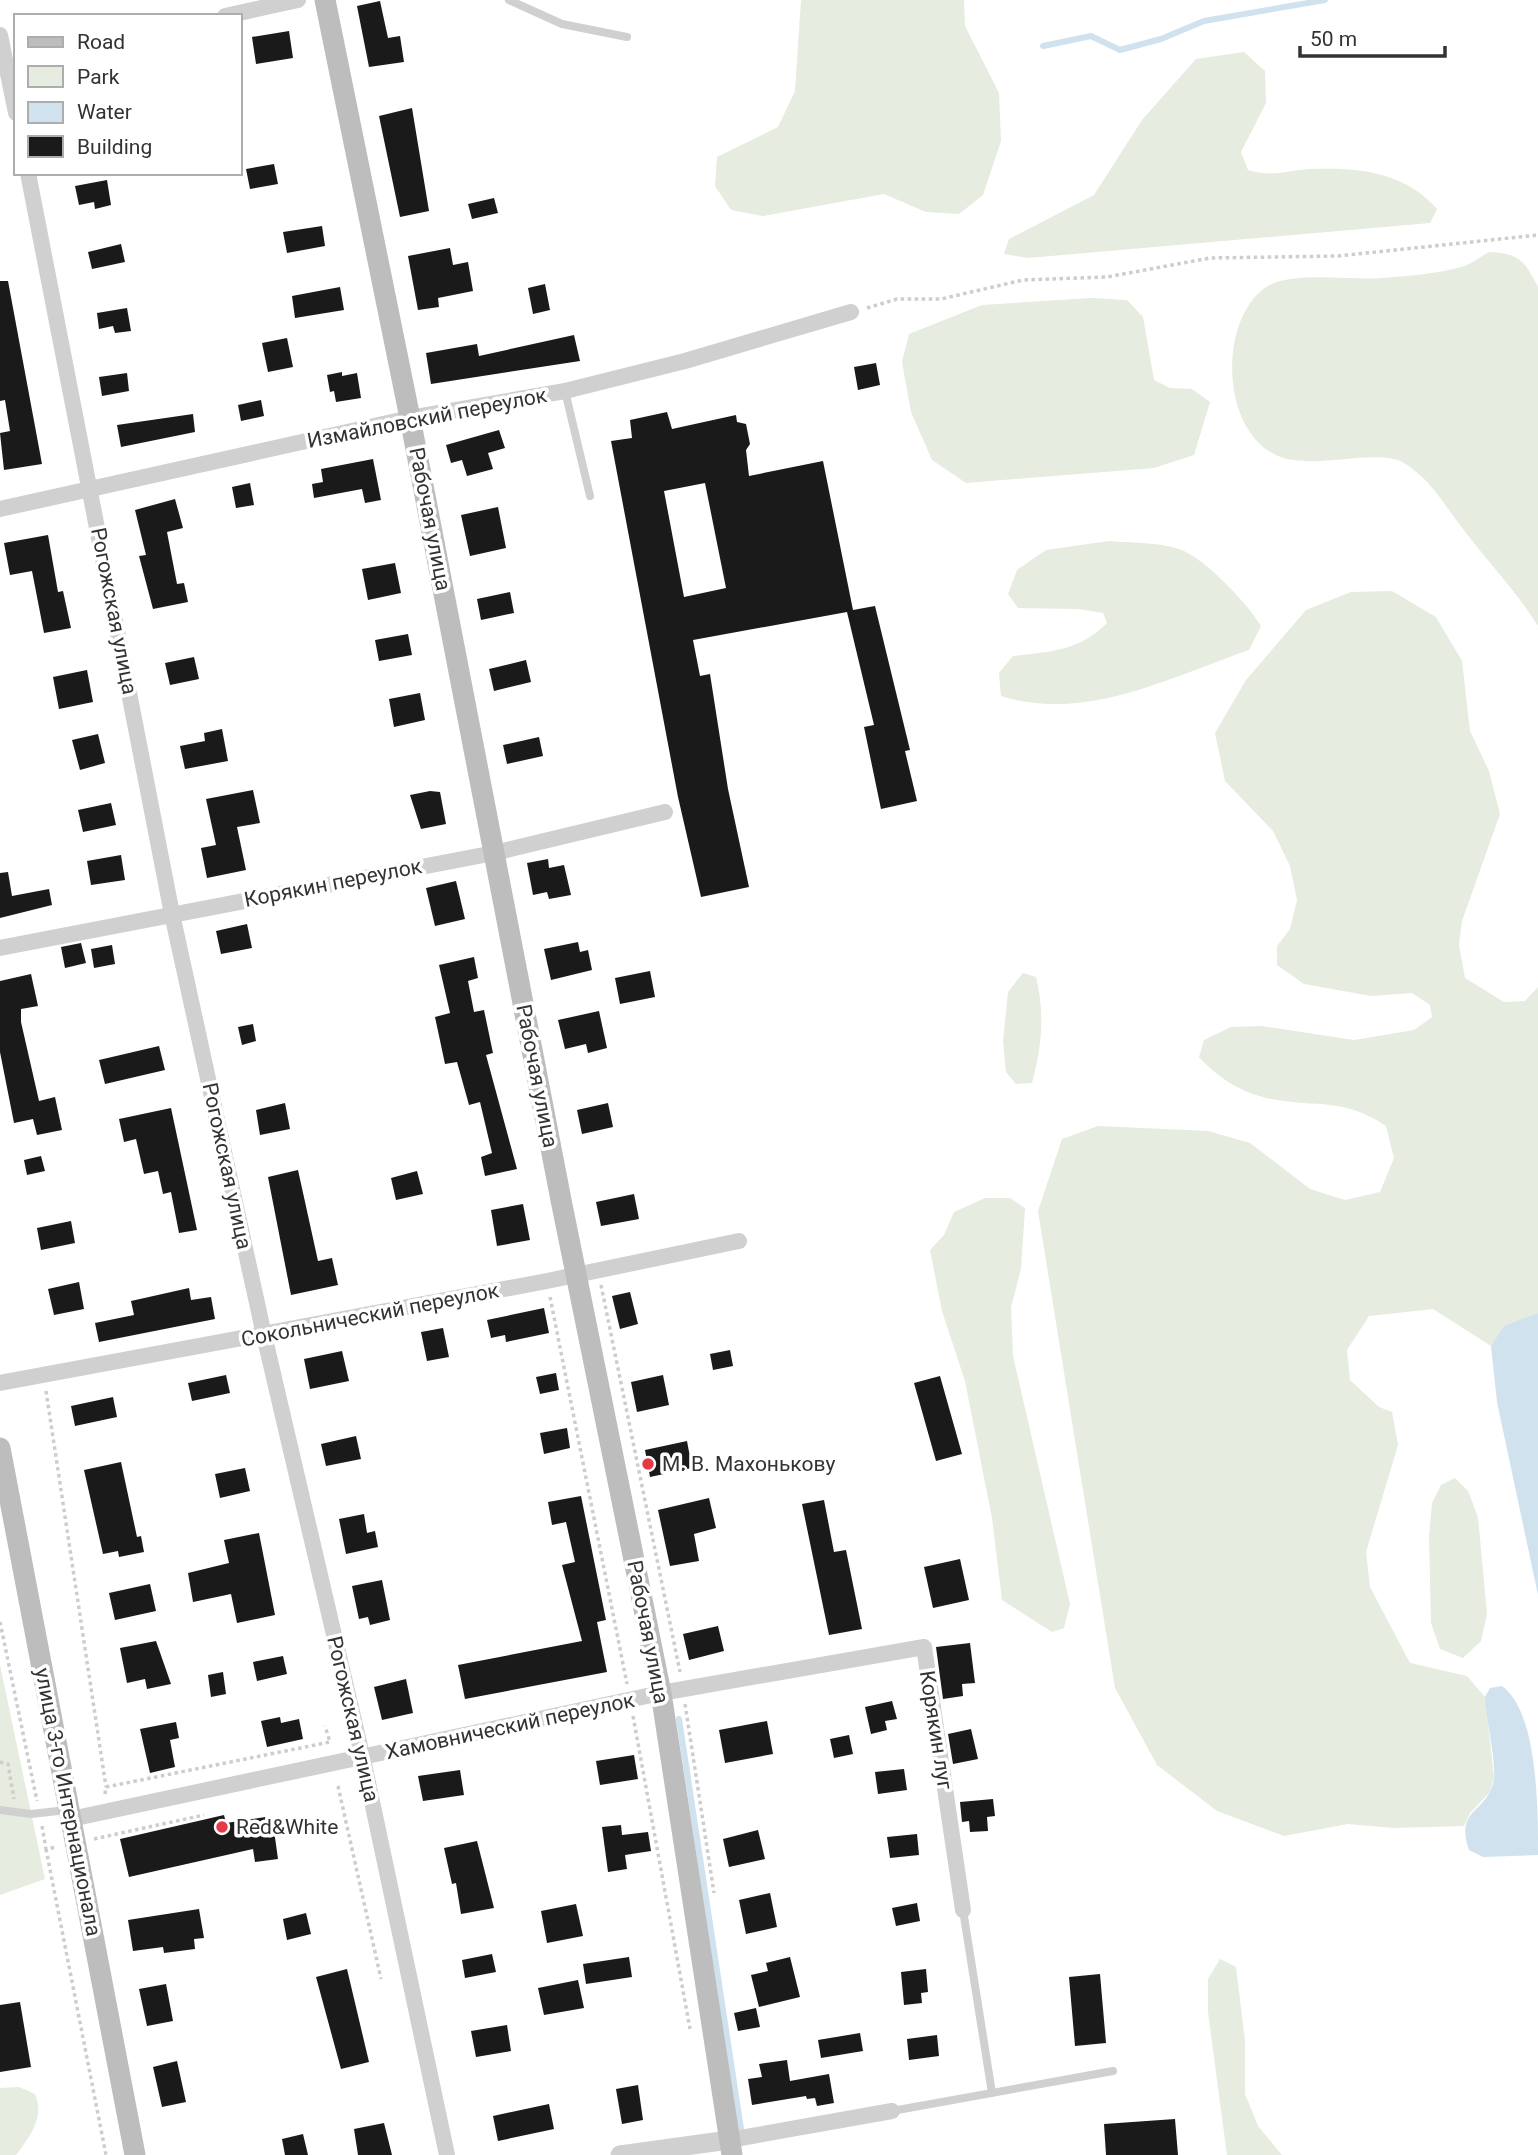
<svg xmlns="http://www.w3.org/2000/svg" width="1538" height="2155" viewBox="0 0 1538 2155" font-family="Roboto,sans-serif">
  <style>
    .green { fill: #e6ecdf }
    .water { fill: #cfe2ee }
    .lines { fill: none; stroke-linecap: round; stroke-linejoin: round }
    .stream { stroke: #cfe2ee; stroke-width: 6 }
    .building { fill: #1a1a1a; fill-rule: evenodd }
    .path { stroke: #cdcdcd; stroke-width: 3.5; stroke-dasharray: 3.5 3.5; stroke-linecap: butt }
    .service { stroke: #d0d0d0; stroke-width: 8 }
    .minor { stroke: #d0d0d0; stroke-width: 16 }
    .tertiary { stroke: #d0d0d0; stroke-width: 19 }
    .secondary { stroke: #bdbdbd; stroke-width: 21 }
    .poi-dot { fill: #e63946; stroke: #fff; stroke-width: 2.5 }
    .labels { text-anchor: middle; stroke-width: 7; stroke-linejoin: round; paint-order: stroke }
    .street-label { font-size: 21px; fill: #333; stroke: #fff }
    .poi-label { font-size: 21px; fill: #333; stroke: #fff; text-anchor: start }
  </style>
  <rect width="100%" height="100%" fill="#fff"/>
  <!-- green -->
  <path class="green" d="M801,0H964L965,26L999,93L1001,141L983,195L959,214L926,212L884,194L763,216L731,210L715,186L717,157L778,127L795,91Z
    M1244,52L1265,71L1266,103L1241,152L1248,170C1277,178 1284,170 1312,169C1359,167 1405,172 1437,209L1430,223L1028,258L1004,254L1009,239L1094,195L1142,120L1196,59Z
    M1489,252C1519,253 1525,261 1538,287V626C1515,589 1485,559 1460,525C1440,499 1433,482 1404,463C1378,447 1313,471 1278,456C1222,432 1218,327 1262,290C1286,269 1351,281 1382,278C1407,276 1436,274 1461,267C1470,265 1480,257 1489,252Z
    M1091,298L1127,300L1143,317L1154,380L1170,388L1192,389L1210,402L1194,455L1154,468L966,483L932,460L911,412L902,362L909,334L982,305Z
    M1109,541C1131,543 1158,542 1179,549C1205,558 1247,603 1261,626L1249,650C1171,677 1084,723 1001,696L999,673L1013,656C1049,652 1080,651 1107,623L1103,613L1079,609L1018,608L1008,594L1017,570L1046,550Z
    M1392,591L1436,617L1462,661L1470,731L1489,771L1500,814L1462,921L1459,945L1465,978L1504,1002L1525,1001L1538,987V1313L1505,1326L1491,1346L1433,1309L1369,1316L1347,1350L1350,1380L1379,1407L1392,1412L1398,1445L1366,1552L1370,1587L1410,1663L1467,1676L1485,1697L1494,1777L1490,1792L1470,1813L1464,1826L1394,1828L1348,1824L1284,1836L1217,1811L1157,1765L1115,1688L1038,1211L1062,1139L1098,1126L1208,1131L1250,1143L1310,1189L1345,1200L1380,1192L1394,1158L1386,1126C1343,1097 1318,1108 1272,1099C1243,1094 1218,1078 1199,1057L1204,1040L1231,1027L1261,1026L1354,1040L1414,1030L1432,1017L1430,1005L1412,993L1371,996L1304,984L1277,965V946L1290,929L1297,900L1290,866L1273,831L1225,781L1215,733L1246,680L1306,610L1351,592Z
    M1023,973L1036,977C1045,1014 1042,1045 1032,1083L1016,1084L1006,1072L1003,1041L1008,992Z
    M985,1198H1010L1025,1208L1021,1269L1011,1307L1013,1356L1070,1604L1064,1628L1052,1632L1002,1600L992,1518L965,1381L942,1311L930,1250L944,1235L954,1212Z
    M1455,1478L1468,1491L1478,1517L1487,1614L1481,1641L1463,1658L1440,1649L1431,1623L1429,1537L1432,1503L1441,1485Z
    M0,1665L45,1879L0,1895Z
    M1220,1959L1236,1967L1245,2041V2094L1258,2126L1282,2155H1227L1208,2012V1979Z
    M19,2087L35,2094C45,2118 30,2136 16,2155H0V2088Z"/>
  <!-- water -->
  <path class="water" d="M1538,1313V1595L1497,1402L1491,1346L1504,1326Z
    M1502,1686C1538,1712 1538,1808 1538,1855L1483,1857L1469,1850C1454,1807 1489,1813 1494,1779C1496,1759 1486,1720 1485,1697L1490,1688Z"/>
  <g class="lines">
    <!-- stream -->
    <path class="stream" d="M1043,46L1091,36L1120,50L1161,39L1204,21L1325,0
      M679,1719L741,2129"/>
  </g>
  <!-- building -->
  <path class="building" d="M380,1L388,38L400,36L404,62L369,67L357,6Z
    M289,31L293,58L256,64L252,37Z
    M412,108L429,211L400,217L379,116Z
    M274,164L278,184L250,189L246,169Z
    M107,180L111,205L95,209L94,202L79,205L75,186Z
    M494,198L498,213L472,219L468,204Z
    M322,226L325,246L287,253L283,232Z
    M121,244L125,262L92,269L88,252Z
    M450,248L453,265L468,262L473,291L438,298L439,307L418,310L408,256Z
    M0,281H8L42,464L4,470L0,433L10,431L5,400L0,401Z
    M545,284L550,310L533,314L528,288Z
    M340,287L344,310L295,318L292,296Z
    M127,308L131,331L115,333L113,326L99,329L97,313Z
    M574,335L580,361L431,384L426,353L477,344L479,356Z
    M287,338L293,367L268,372L262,343Z
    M876,363L880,385L858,390L854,367Z
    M342,372V376L357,373L361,398L336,402L334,391L330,392L327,375Z
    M127,373L129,391L102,396L99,377Z
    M261,400L264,416L241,421L238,405Z
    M667,412L672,429L736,415L737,422L746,424L750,444L746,450L749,476L823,461L853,610L875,606L910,750L905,751L917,801L881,809L864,727L874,725L847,612L693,640L700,676L710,674L728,789L749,887L701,897L678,797L611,441L632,438L630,420ZM705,483L726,588L684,597L664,491Z
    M193,414L195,432L121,447L117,425Z
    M499,430L505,448L488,453L493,469L467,476L462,460L451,463L446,445Z
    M373,459L381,500L365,503L362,489L314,498L312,484L323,482L321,469Z
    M250,483L254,505L236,508L232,487Z
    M175,499L183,528L167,532L177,584L184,583L188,602L153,609L139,556L146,555L135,510Z
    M498,507L506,548L470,556L461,515Z
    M48,535L58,592L63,591L71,628L44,633L32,571L10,575L4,543Z
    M395,563L401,593L368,600L362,569Z
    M510,592L514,613L481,620L477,599Z
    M408,634L412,655L379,661L375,640Z
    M194,657L199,679L170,685L165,663Z
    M526,660L531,682L494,691L489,669Z
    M87,670L93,702L59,709L53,677Z
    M420,693L425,720L394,727L389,699Z
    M222,729L228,761L185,769L180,746L205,741L204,733Z
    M98,734L105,763L80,770L72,740Z
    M539,737L543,756L507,764L503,745Z
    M253,790L260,823L237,827L246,870L207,878L201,848L216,845L206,799Z
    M430,791L440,792L446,824L421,829L410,795Z
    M111,803L116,825L83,832L78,810Z
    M121,855L125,880L91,885L87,861Z
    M548,859L549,868L564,865L571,895L549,899L547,892L533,895L527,863Z
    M8,872L12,896L49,889L52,905L0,918V873Z
    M456,881L465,919L435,926L426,888Z
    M247,924L252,948L221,954L216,931Z
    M578,942L580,952L588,950L592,970L551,980L544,949Z
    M81,943L86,963L65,968L61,947Z
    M112,945L115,964L94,968L91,949Z
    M474,957L478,978L468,981L474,1012L484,1010L493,1053L486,1055L517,1169L485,1176L481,1157L492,1153L480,1102L469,1105L457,1062L445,1064L435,1017L450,1013L439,965Z
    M650,971L655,997L620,1004L615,978Z
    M31,974L38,1006L21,1009V1022L39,1101L55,1097L62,1130L37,1135L33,1119L14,1123L0,1052V981Z
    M599,1011L607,1048L588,1053L586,1044L565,1049L558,1020Z
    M253,1024L256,1041L242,1045L238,1027Z
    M159,1046L165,1070L105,1084L99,1060Z
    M285,1103L290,1129L260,1135L256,1110Z
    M608,1103L613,1127L582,1134L577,1110Z
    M171,1108L197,1230L179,1233L171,1192L163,1194L158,1171L144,1174L136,1139L124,1142L119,1119Z
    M41,1156L45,1171L27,1175L24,1160Z
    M298,1170L318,1261L332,1258L338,1285L291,1295L268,1177Z
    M417,1171L423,1194L396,1200L391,1178Z
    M634,1194L639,1219L601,1226L596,1202Z
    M523,1204L530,1240L497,1246L491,1210Z
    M71,1221L75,1243L41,1250L37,1228Z
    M79,1282L84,1309L54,1315L48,1289Z
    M189,1288L191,1300L211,1297L215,1319L99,1342L95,1323L134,1315L131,1301Z
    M630,1292L638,1324L620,1329L612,1296Z
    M544,1308L549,1333L506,1342L505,1335L491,1338L487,1320Z
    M443,1328L449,1357L427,1361L421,1332Z
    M730,1350L733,1366L713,1370L710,1354Z
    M342,1351L349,1381L310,1389L304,1359Z
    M556,1373L559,1390L540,1394L536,1377Z
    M226,1375L230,1393L192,1401L188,1383Z
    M663,1375L669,1405L637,1412L631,1382Z
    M940,1376L962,1454L936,1461L914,1383Z
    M113,1397L117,1417L75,1426L71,1406Z
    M567,1428L570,1448L544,1454L540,1433Z
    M356,1436L361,1459L326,1466L321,1444Z
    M687,1441L692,1468L650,1477L645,1450Z
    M121,1462L137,1537L141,1536L144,1552L119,1557L118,1551L103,1554L84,1470Z
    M245,1468L250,1491L220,1498L215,1474Z
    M581,1496L606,1620L597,1622L607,1672L465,1699L458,1665L582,1641L562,1565L575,1562L566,1522L552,1525L548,1502Z
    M709,1498L716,1528L694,1534L699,1561L670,1566L658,1510Z
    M824,1500L834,1552L846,1550L862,1629L829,1635L802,1504Z
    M364,1514L367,1533L375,1531L378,1547L346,1554L339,1519Z
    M259,1533L275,1615L237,1623L231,1594L193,1602L188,1573L229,1563L224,1540Z
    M960,1559L969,1600L933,1608L924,1567Z
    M382,1580L390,1620L370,1625L368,1617L359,1619L352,1586Z
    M150,1584L156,1611L115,1620L109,1593Z
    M718,1626L724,1651L689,1660L683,1634Z
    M156,1641L171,1684L147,1689L145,1679L127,1683L120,1648Z
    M970,1643L975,1683L962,1684L963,1696L943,1699L936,1647Z
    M283,1656L287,1674L257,1681L253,1662Z
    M223,1672L226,1694L211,1697L208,1675Z
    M406,1679L413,1713L382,1720L374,1687Z
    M892,1701L897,1719L885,1721L887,1730L871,1734L865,1707Z
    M280,1717L281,1723L299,1719L303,1739L267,1747L261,1721Z
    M767,1721L773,1754L725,1763L719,1730Z
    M176,1722L179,1738L170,1740L175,1767L150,1773L140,1729Z
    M971,1729L978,1759L953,1764L948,1734Z
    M849,1735L853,1754L834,1758L830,1739Z
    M634,1755L638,1779L600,1785L596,1761Z
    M904,1769L907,1790L878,1794L875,1772Z
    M460,1770L464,1795L423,1801L418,1776Z
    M993,1799L995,1816L987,1817L988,1831L970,1832L969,1821L962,1822L960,1802Z
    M224,1815L226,1823L272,1816L278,1859L255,1862L253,1849L129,1877L120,1839Z
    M621,1825L622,1835L648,1832L651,1851L625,1855L627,1869L608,1872L602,1827Z
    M758,1830L765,1859L729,1867L723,1839Z
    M917,1834L919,1855L890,1858L887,1837Z
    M477,1841L494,1908L461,1914L456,1883L452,1884L444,1848Z
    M770,1893L777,1927L746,1934L739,1900Z
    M917,1903L920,1921L896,1926L892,1908Z
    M576,1904L583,1936L547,1943L541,1911Z
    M199,1909L204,1938L194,1939L195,1949L164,1953L163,1947L133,1951L128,1920Z
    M306,1913L311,1934L287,1940L283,1919Z
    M492,1954L496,1972L465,1978L462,1960Z
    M629,1957L632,1977L586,1984L583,1964Z
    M790,1957L800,1997L759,2007L751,1975L768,1971L766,1963Z
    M347,1969L369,2062L341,2069L316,1977Z
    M926,1969L928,1992L921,1993L922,2003L904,2005L901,1972Z
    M1100,1974L1106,2043L1075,2046L1069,1977Z
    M578,1980L584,2008L544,2015L538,1988Z
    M166,1984L173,2021L147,2026L139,1989Z
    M20,2002L31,2067L0,2072V2005Z
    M756,2008L760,2027L738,2031L734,2013Z
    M507,2025L511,2051L476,2057L471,2031Z
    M860,2033L863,2051L821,2058L818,2040Z
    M937,2035L939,2056L909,2060L907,2039Z
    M787,2060L790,2081L829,2074L834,2103L817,2106L815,2098L807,2099L806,2096L752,2105L748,2079L762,2077L759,2064Z
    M177,2061L186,2102L162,2107L153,2067Z
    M638,2085L643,2120L622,2124L616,2089Z
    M549,2104L554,2129L498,2141L493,2116Z
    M1175,2119L1178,2155H1106L1104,2124Z
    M384,2123L392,2155H358L354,2129Z
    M303,2134L308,2155H285L282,2139Z"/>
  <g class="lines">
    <!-- path -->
    <path class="path" d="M867,308L897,299H941L1023,280L1107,277L1210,258L1338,256L1538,235
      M601,1285L680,1672
      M550,1297L627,1684
      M46,1391L106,1787
      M0,1622L37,1801
      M685,1704L714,1893
      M633,1716L690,2029
      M0,1762L8,1764L14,1799
      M338,1786L381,1979
      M105,1794L106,1787L330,1742L325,1726
      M42,1826L46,1849L57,1847
      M94,1839L204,1815
      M46,1849L106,2155"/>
    <!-- service -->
    <path class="service" d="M509,0L562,24L627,37
      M565,391L590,496
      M0,1810L31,1814L67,1810
      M963,1910L992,2093
      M892,2111L1113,2071"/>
    <!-- minor -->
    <path class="minor" d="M225,16L298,0
      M0,35L16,113
      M28,173L172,914L264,1335L363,1759L447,2155
      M0,509L410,418L565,391L685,361L851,312
      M0,948L494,853L665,812
      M0,1383L547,1281L739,1241
      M71,1819L661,1693L924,1647L963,1910
      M729,2140L892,2111"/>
    <!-- tertiary -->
    <path class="tertiary" d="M620,2155L729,2140"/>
    <!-- secondary -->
    <path class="secondary" d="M325,0L410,418L561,1200L661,1693L732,2155
      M0,1448L135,2155"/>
  </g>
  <!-- markers -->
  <g class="poi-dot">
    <circle cx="648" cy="1464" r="7"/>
    <circle cx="222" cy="1827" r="7"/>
  </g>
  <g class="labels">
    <!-- street labels -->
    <g class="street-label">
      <text transform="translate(427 418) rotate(-11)" y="7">Измайловский переулок</text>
      <text transform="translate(430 519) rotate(79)" y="7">Рабочая улица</text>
      <text transform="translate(114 611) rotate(79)" y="7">Рогожская улица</text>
      <text transform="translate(333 883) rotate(-11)" y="7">Корякин переулок</text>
      <text transform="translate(537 1076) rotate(79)" y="7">Рабочая улица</text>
      <text transform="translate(227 1166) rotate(78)" y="7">Рогожская улица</text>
      <text transform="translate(370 1315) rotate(-11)" y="7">Сокольнический переулок</text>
      <text transform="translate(648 1632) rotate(79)" y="7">Рабочая улица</text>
      <text transform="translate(353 1719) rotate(77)" y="7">Рогожская улица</text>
      <text transform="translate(510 1726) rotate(-12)" y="7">Хамовнический переулок</text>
      <text transform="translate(936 1730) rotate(81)" y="7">Корякин луг</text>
      <text transform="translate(68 1802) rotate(79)" y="7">улица 3-го Интернационала</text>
    </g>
    <!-- poi labels -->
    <g class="poi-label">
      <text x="662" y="1471">М. В. Махонькову</text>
      <text x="236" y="1834">Red&amp;White</text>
    </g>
  </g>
  <!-- legend -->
  <rect x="14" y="14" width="228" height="161" fill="#ffffff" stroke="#adadad" stroke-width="2"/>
  <rect x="28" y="37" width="35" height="10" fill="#bdbdbd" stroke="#adadad" stroke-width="2"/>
  <text x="77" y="49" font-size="21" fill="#333333">Road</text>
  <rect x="28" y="66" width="35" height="21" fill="#e6ecdf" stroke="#adadad" stroke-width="2"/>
  <text x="77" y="84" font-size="21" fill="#333333">Park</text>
  <rect x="28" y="102" width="35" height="21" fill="#cfe2ee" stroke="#adadad" stroke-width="2"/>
  <text x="77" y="119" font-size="21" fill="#333333">Water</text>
  <rect x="28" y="136" width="35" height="21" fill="#1a1a1a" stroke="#adadad" stroke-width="2"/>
  <text x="77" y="154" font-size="21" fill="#333333">Building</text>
  <!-- scale -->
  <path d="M1300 46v10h145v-10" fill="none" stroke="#333333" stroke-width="3.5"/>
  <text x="1310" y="46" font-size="21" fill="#333333" stroke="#ffffff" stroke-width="5" paint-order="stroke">50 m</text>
</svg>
